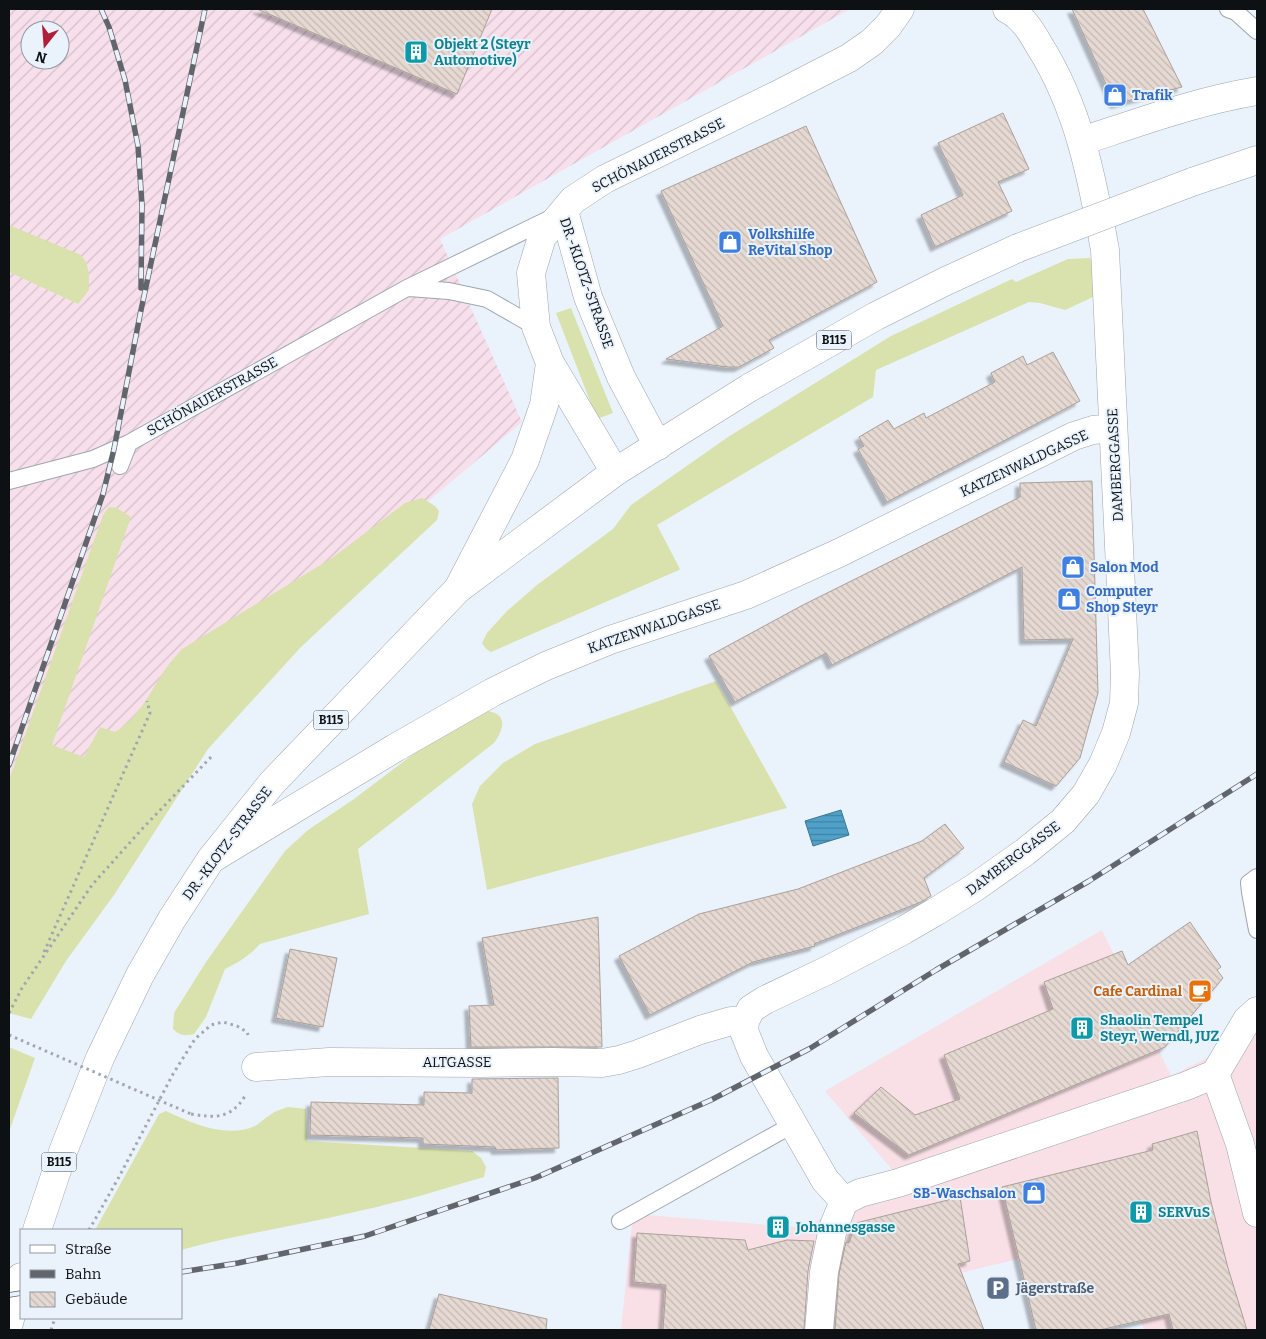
<svg xmlns="http://www.w3.org/2000/svg" width="1266" height="1339" viewBox="0 0 1266 1339" font-family="Bitter,serif">
  <style>
    .commercial { fill: #f9dfe6 }
    .industrial { fill: url(#industrial-furrows); fill-rule: evenodd }
    .grass { fill: #d9e2ac }
    .water { fill: url(#water-rules); stroke: #3c7693 }
    .building { fill: url(#building-back-hatch); stroke: #aba09a; filter: url(#shadow) }
    .lines { fill: none; stroke-linecap: round; stroke-linejoin: round }
    .service-casing { stroke: #9ea5ae; stroke-width: 18 }
    .minor-casing { stroke: #9ea5ae; stroke-width: 29 }
    .tertiary-casing { stroke: #9ea5ae; stroke-width: 29 }
    .primary-casing { stroke: #9ea5ae; stroke-width: 29 }
    .path { stroke: #a1a7af; stroke-width: 3; stroke-dasharray: 2.5 4; stroke-linecap: butt }
    .service { stroke: #fff; stroke-width: 16 }
    .minor { stroke: #fff; stroke-width: 28 }
    .tertiary { stroke: #fff; stroke-width: 28 }
    .primary { stroke: #fff; stroke-width: 28 }
    .rail-casing { stroke: #62666c; stroke-width: 5.5 }
    .rail { stroke: #eaf2fc; stroke-width: 4; stroke-dasharray: 11; stroke-linecap: butt }
    .primary-bridge-casing { stroke: #9ea5ae; stroke-width: 29; stroke-linecap: butt }
    .path-bridge { stroke: #a1a7af; stroke-width: 3; stroke-dasharray: 2.5 4; stroke-linecap: butt }
    .primary-bridge { stroke: #fff; stroke-width: 28 }
    .labels { text-anchor: middle; stroke-width: 4; stroke-linejoin: round; paint-order: stroke }
    .shield { fill: #eaf2fc; stroke: #50545a; stroke-width: 1 }
    .shield-label { font-size: 12px; font-weight: bold; fill: #0e1114 }
    .culture-label { font-size: 14px; font-weight: bold; fill: #0d838f; stroke: #eaf2fc; text-anchor: start }
    .shop-label { font-size: 14px; font-weight: bold; fill: #366cbe; stroke: #eaf2fc; text-anchor: start }
    .street-label { font-size: 14px; fill: #0e1114; stroke: #eaf2fc }
    .food-label { font-size: 14px; font-weight: bold; fill: #c56008; stroke: #eaf2fc; text-anchor: end }
    .service-label { font-size: 14px; font-weight: bold; fill: #4e5e75; stroke: #eaf2fc; text-anchor: start }
  </style>
  <defs>
    <pattern id="industrial-furrows" width="10" height="10" patternUnits="userSpaceOnUse" patternTransform="scale(1.25)"><rect width="10" height="10" fill="#f7e0ec"/><path d="M-1 1l2-2M0 10L10 0M9 11l2-2" fill="none" stroke="#d3bfca"/></pattern>
    <pattern id="water-rules" width="6" height="5" patternUnits="userSpaceOnUse" patternTransform="scale(1.25)"><rect width="6" height="5" fill="#4fa1c9"/><path d="M0 2.5h6" fill="none" stroke="#4082a2"/></pattern>
    <pattern id="building-back-hatch" width="6" height="6" patternUnits="userSpaceOnUse" patternTransform="scale(1.25)"><rect width="6" height="6" fill="#e5d9d2"/><path d="M-1 5l2 2M0 0l6 6M5-1l2 2" fill="none" stroke="#c3b9b3"/></pattern>
    <filter id="shadow"><feDropShadow dx="-4.5" dy="4.5" stdDeviation="1" flood-color="#0004"/></filter>
  </defs>
  <rect width="100%" height="100%" fill="#eaf2fc"/>
  <!-- commercial -->
  <path class="commercial" d="M1102,930L1171,1076L1257,1033V1330H1144L1113,1236L911,1285L910,1330H621L633,1214L806,1228L895,1173L825,1091Z"/>
  <!-- industrial -->
  <path class="industrial" d="M9,9H850L440,239L522,422L9,855ZM30,30H60V60H30Z"/>
  <!-- grass -->
  <path class="grass" d="M9,225L81,255L86,262L89,273V290L78,304L9,272Z
    M1090,258L1097,274L1093,297L1065,310L1040,303L1029,302L876,370L873,397L657,525L680,569L679,570L491,652L486,649L482,643L487,633L507,611L537,585L613,529L631,505L728,437L891,336L1012,279L1016,282L1068,259Z
    M571,308L613,413L597,419L556,313Z
    M422,498L435,506L439,511L437,520L300,648L208,749L114,895L66,961L31,1019L9,1013V780L103,515L109,507L117,508L131,517L52,745L84,757L100,727L115,732C141,716 150,691 167,667C171,661 177,655 182,649L332,558L405,503Z
    M716,681L787,808L487,890L472,804L480,786L503,763L535,744Z
    M488,711C509,715 503,730 494,743L358,849L369,914L260,944C250,955 239,962 225,969L206,1017L194,1034C185,1036 180,1036 173,1029L174,1013L206,962L285,851L308,830L354,799L440,734L473,715Z
    M9,1047L35,1058L9,1132Z
    M288,1107L306,1109L307,1141L472,1151L481,1158L486,1167L484,1177C443,1189 401,1202 359,1211C300,1225 240,1234 181,1250V1230H95L159,1114L166,1111C192,1123 226,1139 255,1126C260,1123 265,1118 270,1115C275,1111 282,1109 288,1107Z"/>
  <!-- water -->
  <path class="water" d="M841,810L849,835L813,846L805,821Z"/>
  <!-- building -->
  <path class="building" d="M257,9H492L457,94Z
    M1072,9H1143L1182,87L1115,104Z
    M1003,113L1029,169L998,182L1012,211L935,247L921,215L963,195L938,143Z
    M806,126L877,282L769,340L774,348L739,367H728L666,359L723,326L661,191Z
    M1053,352L1080,401L887,502L858,449L864,446L859,437L888,420L894,429L924,413L926,418L995,382L991,373L1023,356L1027,365Z
    M1092,481L1098,693L1080,758L1056,786L1004,762L1023,720L1036,726L1073,639L1024,640L1022,567L832,665L826,653L735,702L709,656L803,605L1020,497V483Z
    M945,824L964,848L924,878L931,896L921,902L814,944L815,946L753,962L650,1015L619,956L699,914L798,889L922,841Z
    M598,917L602,1047H471L469,1006L494,1005L482,938Z
    M1190,922L1221,967L1217,970L1223,978L1165,1047L909,1155L854,1113L881,1087L915,1115L960,1099L944,1055L1053,1009L1044,982L1122,951L1128,965Z
    M290,949L337,958L323,1027L276,1018Z
    M558,1078L559,1148L496,1150L495,1147L423,1144V1138L310,1135L311,1102L424,1105V1092L472,1093V1079Z
    M1197,1131L1211,1202L1228,1268L1247,1330H1173L1169,1314L1100,1330H1036L1002,1187L1153,1150L1152,1144Z
    M960,1197L970,1261L958,1264L984,1330H835L839,1274L846,1242L849,1243L856,1223Z
    M637,1233L745,1240L748,1250L787,1240L814,1241L808,1271L804,1330H663L666,1285L634,1282Z
    M439,1294L547,1319L546,1330H429Z"/>
  <g class="lines">
    <!-- service casing -->
    <g class="service-casing">
      <path id="service" d="M1228,9L1236,12L1257,31
        M409,288L449,291L487,299L536,327
        M120,466L129,443
        M9,481L93,459L129,443L407,288L551,218
        M1257,877L1249,883L1250,892L1257,930
        M620,1221L794,1124"/>
    </g>
    <!-- minor casing -->
    <g class="minor-casing">
      <path id="minor" d="M1082,141C1140,122 1197,101 1257,91
        M213,858L395,748L493,692L546,666L610,640L746,595L839,553L1074,436L1093,430L1113,428
        M256,1067L329,1062L480,1063L553,1062L602,1063L619,1060L638,1054L700,1030L731,1021H745
        M1215,1074L1240,1144L1257,1213
        M1215,1074L1247,1020L1257,1011
        M844,1201L825,1180L754,1056L744,1031L745,1021L751,1009L765,1000L828,970L904,930L935,912L974,888L1025,852L1063,821L1086,794L1103,764L1116,733L1124,703L1125,673L1105,250C1092,178 1079,108 1039,45C1031,31 1022,16 1007,9
        M844,1201L860,1193L898,1183L1186,1086L1215,1074
        M819,1330L824,1272L833,1228L844,1201"/>
    </g>
    <!-- tertiary casing -->
    <g class="tertiary-casing">
      <path id="tertiary" d="M564,211L588,297L621,377L658,446
        M615,472L550,363L536,327L531,273L542,237L573,200L605,179L779,94L849,58L872,42L888,26L900,9
        M458,589L525,460L544,405L550,363"/>
    </g>
    <!-- primary casing -->
    <g class="primary-casing">
      <path id="primary" d="M1192,182L1257,160
        M37,1230L64,1149L100,1058L140,975L172,919L211,859L272,783L458,589L615,472L749,388L876,316L946,281L1018,248
        M9,1323L21,1277"/>
    </g>
    <!-- path -->
    <path class="path" d="M44,952L150,713L147,701
      M9,1013L22,988L92,885L142,829L213,755
      M191,1114C215,1118 231,1119 245,1096
      M89,1230L119,1177L173,1074L195,1039L211,1025L223,1022L237,1026L247,1032L248,1035
      M51,1330L55,1318"/>
    <!-- service -->
    <use href="#service" class="service"/>
    <!-- minor -->
    <use href="#minor" class="minor"/>
    <!-- tertiary -->
    <use href="#tertiary" class="tertiary"/>
    <!-- primary -->
    <use href="#primary" class="primary"/>
    <!-- rail casing -->
    <g class="rail-casing">
      <path id="rail" d="M101,9L109,27L125,80L138,146L142,205L141,288
        M9,765L103,494L114,449L140,315L205,9
        M181,1272L238,1263L365,1236L535,1178L711,1100L809,1049L936,970L1089,881L1257,774
        M9,1295L21,1293"/>
    </g>
    <!-- rail -->
    <use href="#rail" class="rail"/>
    <!-- primary-bridge casing -->
    <g class="primary-bridge-casing">
      <path id="primary-bridge" d="M1018,248L1192,182"/>
    </g>
    <!-- path-bridge -->
    <path class="path-bridge" d="M9,1035L191,1114"/>
    <!-- primary-bridge -->
    <use href="#primary-bridge" class="primary-bridge"/>
  </g>
  <!-- icons -->
  <defs>
    <g id="building-square" transform="scale(1.25)"><rect x="-9" y="-9" width="18" height="18" rx="4" fill="#0f9aa8" stroke="#eaf2fc"/><path d="M-4-6H4V6H1V3H-1V6H-4ZM-2.5-4.3h1.7v1.8h-1.7ZM.8-4.3h1.7v1.8H.8ZM-2.5-1h1.7V.8h-1.7ZM.8-1h1.7V.8H.8Z" fill="#fff"/></g>
    <g id="shop-square" transform="scale(1.25)"><rect x="-9" y="-9" width="18" height="18" rx="4" fill="#3f7fe0" stroke="#eaf2fc"/><path d="M-5-2.5h2.3a2.7 3.5 0 0 1 5.4 0H5L5.5 6h-11ZM-1.5-2.5h3a1.5 2.3 0 0 0-3 0Z" fill="#fff"/></g>
    <g id="cafe-square" transform="scale(1.25)"><rect x="-9" y="-9" width="18" height="18" rx="4" fill="#e8710a" stroke="#eaf2fc"/><path d="M-5.5-4.5H6V0H3Q3 3.5 0 3.5H-2.5Q-5.5 3.5-5.5 0ZM3-3.2v2h1.7v-2ZM-6 4.5H4V6H-6Z" fill="#fff"/></g>
    <g id="parking-square" transform="scale(1.25)"><rect x="-9" y="-9" width="18" height="18" rx="4" fill="#5c6f8a" stroke="#eaf2fc"/><path d="M-3.5-5.5H1a3.5 3.5 0 0 1 0 7H-1V5.5H-3.5ZM-1-3.4V-.6H.8a1.4 1.4 0 0 0 0-2.8Z" fill="#fff"/></g>
  </defs>
  <g fill-rule="evenodd">
    <use href="#building-square" x="416" y="52"/>
    <use href="#shop-square" x="1115" y="95"/>
    <use href="#shop-square" x="730" y="242"/>
    <use href="#shop-square" x="1073" y="567"/>
    <use href="#shop-square" x="1069" y="599"/>
    <use href="#cafe-square" x="1200" y="991"/>
    <use href="#building-square" x="1082" y="1028"/>
    <use href="#shop-square" x="1034" y="1193"/>
    <use href="#building-square" x="1141" y="1212"/>
    <use href="#building-square" x="778" y="1227"/>
    <use href="#parking-square" x="998" y="1288"/>
  </g>
  <g class="labels">
    <!-- shield labels -->
    <g class="shield">
      <rect x="816.5" y="330.5" width="35" height="19" rx="4"/>
      <rect x="313.5" y="710.5" width="35" height="19" rx="4"/>
      <rect x="41.5" y="1152.5" width="35" height="19" rx="4"/>
    </g>
    <g class="shield-label">
      <text x="834" y="344">B115</text>
      <text x="331" y="724">B115</text>
      <text x="59" y="1166">B115</text>
    </g>
    <!-- culture labels -->
    <g class="culture-label">
      <text x="434" y="49">Objekt 2 (Steyr<tspan x="434" dy="16">Automotive)</tspan></text>
      <text x="1100" y="1025">Shaolin Tempel<tspan x="1100" dy="16">Steyr, Werndl, JUZ</tspan></text>
      <text x="1158" y="1217">SERVuS</text>
      <text x="796" y="1232">Johannesgasse</text>
    </g>
    <!-- shop labels -->
    <g class="shop-label">
      <text x="1132" y="100">Trafik</text>
      <text x="748" y="239">Volkshilfe<tspan x="748" dy="16">ReVital Shop</tspan></text>
      <text x="1090" y="572">Salon Mod</text>
      <text x="1086" y="596">Computer<tspan x="1086" dy="16">Shop Steyr</tspan></text>
      <text x="1016" y="1198" text-anchor="end">SB-Waschsalon</text>
    </g>
    <!-- street labels -->
    <g class="street-label">
      <text transform="translate(658 155) rotate(-27)" y="5">SCHÖNAUERSTRASSE</text>
      <text transform="translate(587 283) rotate(71)" y="5">DR.-KLOTZ-STRASSE</text>
      <text transform="translate(212 396) rotate(-29)" y="5">SCHÖNAUERSTRASSE</text>
      <text transform="translate(1024 463) rotate(-25)" y="5">KATZENWALDGASSE</text>
      <text transform="translate(1115 465) rotate(-93)" y="5">DAMBERGGASSE</text>
      <text transform="translate(654 626) rotate(-19)" y="5">KATZENWALDGASSE</text>
      <text transform="translate(227 843) rotate(-53)" y="5">DR.-KLOTZ-STRASSE</text>
      <text transform="translate(1013 858) rotate(-37)" y="5">DAMBERGGASSE</text>
      <text x="457" y="1067">ALTGASSE</text>
    </g>
    <!-- food labels -->
    <g class="food-label">
      <text x="1182" y="996">Cafe Cardinal</text>
    </g>
    <!-- service labels -->
    <g class="service-label">
      <text x="1016" y="1293">Jägerstraße</text>
    </g>
  </g>
  <!-- border -->
  <rect width="1266" height="1339" fill="none" stroke="#0e1114" stroke-width="20"/>
  <!-- legend -->
  <rect x="20" y="1229" width="162" height="90" fill="#eaf2fc" stroke="#92989f"/>
  <rect x="30" y="1245" width="25" height="8" fill="#ffffff" stroke="#92989f"/>
  <text x="65" y="1254" font-size="15" fill="#0e1114">Straße</text>
  <rect x="30" y="1270" width="25" height="8" fill="#62666c" stroke="#92989f"/>
  <text x="65" y="1279" font-size="15" fill="#0e1114">Bahn</text>
  <rect x="30" y="1292" width="25" height="15" fill="url(#building-back-hatch)" stroke="#92989f"/>
  <text x="65" y="1304" font-size="15" fill="#0e1114">Gebäude</text>
  <!-- north arrow -->
  <g transform="translate(45 45) rotate(197)"><circle r="24" fill="#eaf2fc" stroke="#92989f"/>
  <path d="M0-4L9 19L0 12L-9 19Z" fill="#b11e38"/>
  <text y="-8" font-size="14" font-weight="bold" text-anchor="middle" fill="#0e1114">N</text>
  </g>
</svg>
